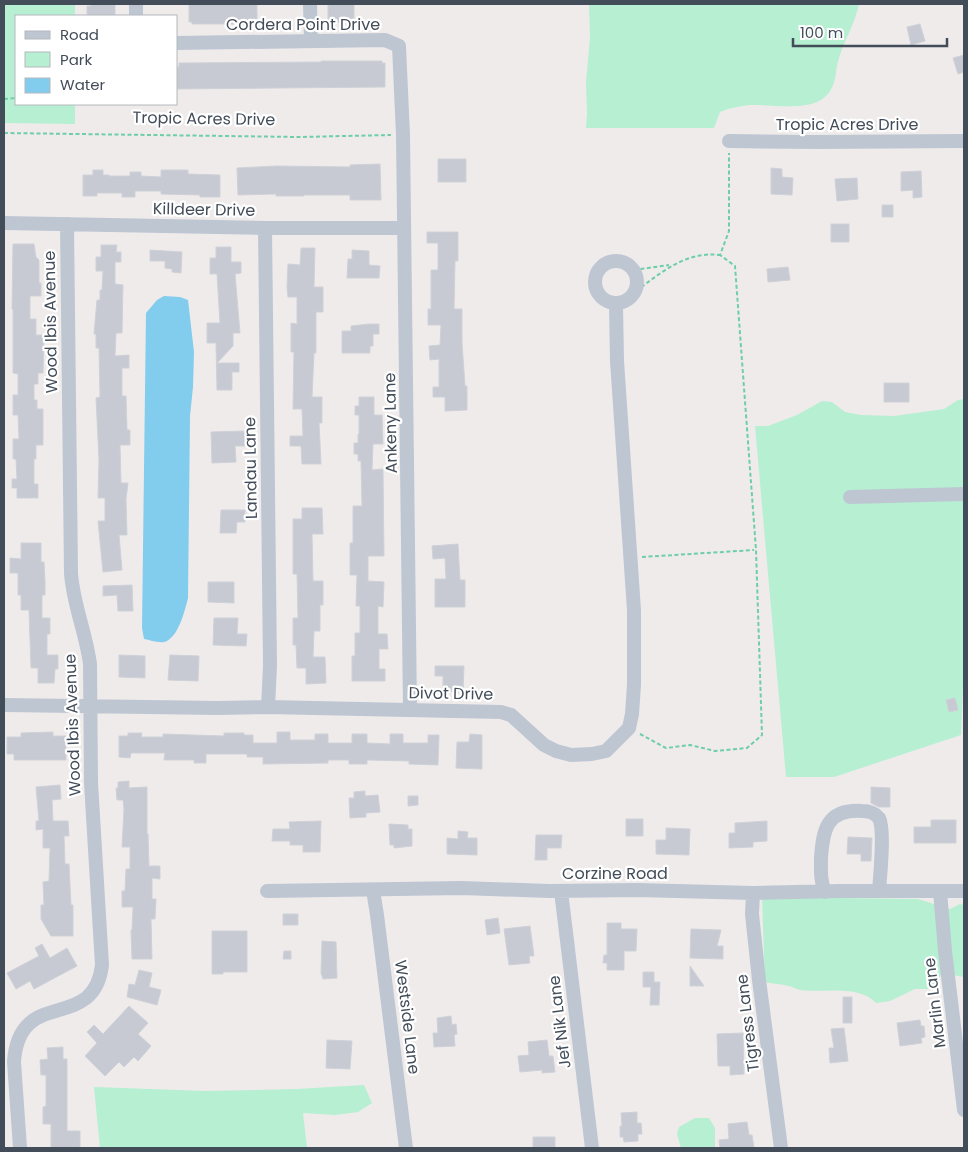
<svg xmlns="http://www.w3.org/2000/svg" width="968" height="1152" viewBox="0 0 968 1152" font-family="Poppins,sans-serif">
  <style>
    .green { fill: #b6efd2 }
    .water { fill: #82ccee }
    .building { fill: #c7cad2; stroke: #cfd1d8 }
    .lines { fill: none; stroke-linecap: round; stroke-linejoin: round }
    .path { stroke: #6ecea8; stroke-width: 2; stroke-dasharray: 4 2.5; stroke-linecap: butt }
    .minor { stroke: #bec6d2; stroke-width: 14 }
    .labels { text-anchor: middle; stroke-width: 4.5; stroke-linejoin: round; paint-order: stroke }
    .street-label { font-size: 16px; fill: #434d59; stroke: #fff }
  </style>
  <rect width="100%" height="100%" fill="#efebeb"/>
  <!-- green -->
  <path class="green" d="M4,4H75V16H16V104H75V124L4,123Z
    M589,4H859C855,23 845,39 839,58C835,69 837,81 830,91C816,114 773,104 750,105C739,106 730,108 720,112L714,128H586L587,113L586,82L590,38Z
    M964,399V658L961,735L834,777H786L755,426H768L797,415L822,401L832,402L845,412L861,415L894,416L944,409L958,400Z
    M762,897L918,899L950,909L960,904L964,905V977L942,973L933,989H915L890,1001L876,1003C859,984 822,993 800,990C796,989 793,987 789,986C781,984 773,984 765,982Z
    M364,1085L372,1103L358,1112L335,1115L303,1113L307,1148H100L94,1087L206,1091L297,1089Z
    M695,1118H709L715,1128V1148H681L677,1134L679,1127Z"/>
  <!-- water -->
  <path class="water" d="M164,296L180,297L188,300L194,352L193,387L190,416L188,598C185,610 178,639 164,642C157,643 150,640 144,639L142,628L146,313L157,300Z"/>
  <!-- building -->
  <path class="building" d="M91,4H115V16H90V15H87V6H91Z
    M189,4H257V22H254V24H192V22H189Z
    M328,4H354V21L330,23V20H328Z
    M920,24L925,41L911,45L907,27Z
    M964,55V72L958,74L953,58Z
    M321,61H382V63H385V87L177,89V67H179V63L321,62Z
    M438,159H466V182H438Z
    M380,164L381,200H350V195H304V196H276V194L238,195L237,168L276,166L350,167V165Z
    M771,168L782,169V177L793,178L792,195L771,194Z
    M93,170H103V175H109V176H130V172H141V176L161,177V170H188V174L220,175V197H200V195L161,194V191H135V197H122V193H97V196H83V175H93Z
    M921,171L922,197L913,198V190L901,191V172Z
    M857,178L858,199L837,201L835,179Z
    M882,205H893V217H882Z
    M831,224H849V242H831Z
    M427,232H458V261H455L454,309H462V343L465,386H467V410L445,411V397H433V387H439V359L430,360L429,346L440,345L441,325H428V309H431V270H438V243H427Z
    M13,244H34L36,257L39,260V283H41V296H30V319H36V335H44L43,373H38V384H34V400H37V409H43V445H36V459H34V484H38V498H17V488H12V479H17L16,459H13V439H19L18,415H13V395H18V374L13,373V309H12Z
    M101,245H117L116,252H121V262H115V284L123,285L122,333H116L115,356L129,355V368H122V396H126L127,430H130V445H120L121,483H128L126,499L127,535H119L122,570L103,572L98,521H105V498H98L99,460L96,398L100,397L99,348H96V334H94L97,300H100V290H102L103,271H96V257H101Z
    M216,247H231V262H241V273L235,274L240,333H233V346L217,363H239V372H232V390H217L216,343H207V323H220L217,274H210V258H216Z
    M301,248H315L314,287H323V312H316V353H314L312,397H322V423H319L321,464H302L301,446H290V436H303L302,409H293L294,352H291V323L297,324V297H288L287,288L288,264L300,265Z
    M150,250L182,252L181,273L172,272V269L165,268V261H150Z
    M352,250L369,251V265L380,266L379,278H347L348,259H352Z
    M788,267L790,280L768,282L767,269Z
    M369,324H379V334H373V346H370V353H342V331H351V326Z
    M884,383H909V402H884Z
    M359,397H374V415H382L383,444H373L372,470L383,469L384,556H368V581L384,582L383,607L378,606V634H387L388,649H379V669H385V681H352V656H355V633H360V606H356L357,575H350V543H353V506H362L361,461H358V454H354V443H358V434H359V415H355V406H359Z
    M245,431V446H235L236,462L212,463L211,432Z
    M302,508H322L323,534H312L313,581H323V605H320V631H314L313,657H325L326,683L306,684V668H297L296,645H293V618H298L297,574H293V519H302Z
    M221,510H245V522H237L236,533H220Z
    M21,543H41V562H44L45,581V595H42V618H50V634H47V655H58V669H55L54,683H38V668H31L29,610H21V595H18V573H10V558L21,559Z
    M458,544L460,580H465V607H435V579H446L445,558L433,559L432,546Z
    M208,582H234V603L208,602Z
    M132,585L133,611H118L117,595L103,596V586Z
    M214,618H238L237,634H247L246,646L213,645Z
    M119,655L145,656V678L119,677Z
    M170,655L199,656L198,681L168,680Z
    M435,666H464L463,692L443,691V676H435Z
    M955,698L958,710L949,712L946,700Z
    M53,732V736H66V760H14V754H7V737H21V733Z
    M277,732H290V740H315V734H328V743H352V734H367V743L390,744V734H403V743H428V735H439L438,765L409,764V761L367,760V764H349V760H328V763L263,764V757H247V754H206V763H194V760H164L165,753H131L130,758L119,757V736H128V733H142L141,737H163V734L224,736V733H244V735H253V743H277Z
    M470,734L482,735V769L456,768L457,742H469Z
    M129,781V788L147,787V834H148L149,866H160V879L152,878V899H156L155,919H151L152,959H132L131,930H132L133,907H122V891H125L126,869H130V847H122L124,809L123,800H117L116,788H118V782Z
    M60,785L61,799L52,800L53,821H68L69,836H64L65,864H69L71,905H73V936H51L41,919V905H44L43,882L49,881L50,848H43V829L36,830V821H39L36,787Z
    M871,787L890,788V807H879L871,803Z
    M365,791V796L378,795L380,812L366,813V817L350,818L349,798H354V792Z
    M408,796H418V805L408,806Z
    M626,819H643V836H626Z
    M931,820H956V843H914V827H931Z
    M321,821L320,852H303V845H290V841H272L273,829H290L289,822Z
    M767,821V841L753,842V847L729,848V833H735V823Z
    M389,824L408,825V829H412V846L394,848V845H390Z
    M666,828L690,829L689,855L656,854V840H666Z
    M458,831L468,832L467,838H477V855L447,854V838L458,839Z
    M536,835H562L561,848H547V860H535Z
    M848,837L872,838L871,861H861V854H847Z
    M283,914H298V925H283Z
    M498,918L500,933L487,935L485,920Z
    M607,923H621V929H637L636,951H624V970H607V963H603L604,955H607Z
    M530,926L534,956H529L530,963L509,965L504,929Z
    M691,929L721,930L717,946H723V959L690,958Z
    M212,931H247V972H223V974H212Z
    M322,941L336,942L337,978L323,979L321,973Z
    M42,944L50,958L67,948L77,966L34,989L30,981L16,989L7,973L39,956L35,948Z
    M284,951H291V959H283Z
    M690,966L704,986H690Z
    M139,970L152,973L149,987L161,990L157,1005L127,997L129,984L135,985Z
    M643,972H654V982H660L659,1005H650L651,987H643Z
    M843,997H852V1023H843Z
    M129,1006L148,1023L138,1034L151,1046L138,1061L134,1057L124,1067L119,1062L105,1076L85,1056L97,1043L87,1032L94,1025L103,1034Z
    M451,1016L452,1025L456,1024L457,1034L454,1035L455,1046L434,1047L433,1033H438L437,1018Z
    M920,1020L921,1026H924L925,1037L921,1038L922,1043L900,1046L897,1023Z
    M844,1028L848,1061L830,1063L829,1048H834L831,1029Z
    M743,1033L744,1074L730,1075V1066H718L717,1034Z
    M327,1040L352,1041L350,1069L326,1068Z
    M547,1040L549,1056H553L555,1072L542,1073V1070L520,1072L518,1056L529,1055L528,1042Z
    M63,1047V1059H67V1131H80V1148H51V1124H43V1107L46,1106V1075H41L40,1060L48,1059L47,1048Z
    M637,1112V1123H641L642,1134H638V1141L624,1142L623,1137H620V1126H622L621,1113Z
    M747,1122L749,1135H752L754,1148H720L719,1140L729,1139L728,1124Z
    M533,1137H555V1148H533Z"/>
  <g class="lines">
    <!-- path -->
    <path class="path" d="M4,99L16,98
      M4,133L299,137L391,135
      M634,270L669,265
      M636,291C662,272 686,251 720,255
      M642,557L754,550
      M640,734L666,748L690,745L715,751L747,748L762,735L756,550L735,266L720,255L729,231V153"/>
    <!-- minor -->
    <path class="minor" d="M136,4V16
      M310,4L311,41
      M176,43L385,40L399,46L403,135L410,709
      M729,141L816,142L964,141
      M4,223L265,228H404
      M265,228L270,666L268,707
      M595 282a21 21 0 1 1 42 0a21 21 0 1 1-42 0Z
      M850,497L964,494
      M4,705L218,708L268,707L501,712L511,715L544,745L556,751L571,755L592,754L606,751L629,728L632,714L634,685V610L617,361L616,304
      M373,890L377,915L406,1148
      M267,891L462,888L549,891L638,890L753,893L840,891H964
      M561,891L592,1148
      M940,891L945,951L964,1110
      M825,892C820,880 821,870 821,858C823,829 827,809 862,811C868,811 875,813 879,818C885,830 880,876 879,891
      M753,893L752,914L759,980L781,1148
      M20,1148L14,1062C19,985 94,1034 102,965L91,783L90,664C86,633 73,604 71,573L67,224"/>
  </g>
  <g class="labels">
    <!-- street labels -->
    <g class="street-label">
      <text x="303" y="30">Cordera Point Drive</text>
      <text transform="translate(204 118) rotate(1)" y="6">Tropic Acres Drive</text>
      <text x="847" y="130">Tropic Acres Drive</text>
      <text transform="translate(204 209) rotate(1)" y="6">Killdeer Drive</text>
      <text transform="translate(50 322) rotate(-91)" y="6">Wood Ibis Avenue</text>
      <text transform="translate(390 423) rotate(-91)" y="6">Ankeny Lane</text>
      <text transform="translate(250 468) rotate(-91)" y="6">Landau Lane</text>
      <text transform="translate(451 693) rotate(1)" y="6">Divot Drive</text>
      <text transform="translate(72 725) rotate(-92)" y="6">Wood Ibis Avenue</text>
      <text x="615" y="879">Corzine Road</text>
      <text transform="translate(934 1003) rotate(-97)" y="6">Marlin Lane</text>
      <text transform="translate(408 1017) rotate(83)" y="6">Westside Lane</text>
      <text transform="translate(559 1022) rotate(-97)" y="6">Jef Nik Lane</text>
      <text transform="translate(747 1023) rotate(-97)" y="6">Tigress Lane</text>
    </g>
  </g>
  <!-- border -->
  <rect width="968" height="1152" fill="none" stroke="#434d59" stroke-width="10"/>
  <!-- legend -->
  <rect x="15" y="15" width="162" height="90" fill="#ffffff" stroke="#b4b8bd"/>
  <rect x="25" y="31" width="25" height="8" fill="#bec6d2" stroke="#b4b8bd"/>
  <text x="60" y="40" font-size="15" fill="#434d59">Road</text>
  <rect x="25" y="52" width="25" height="15" fill="#b6efd2" stroke="#b4b8bd"/>
  <text x="60" y="65" font-size="15" fill="#434d59">Park</text>
  <rect x="25" y="78" width="25" height="15" fill="#82ccee" stroke="#b4b8bd"/>
  <text x="60" y="90" font-size="15" fill="#434d59">Water</text>
  <!-- scale -->
  <path d="M793 38v8h154v-8" fill="none" stroke="#434d59" stroke-width="2.5"/>
  <text x="800" y="38" font-size="15" fill="#434d59" stroke="#ffffff" stroke-width="4" paint-order="stroke">100 m</text>
</svg>
